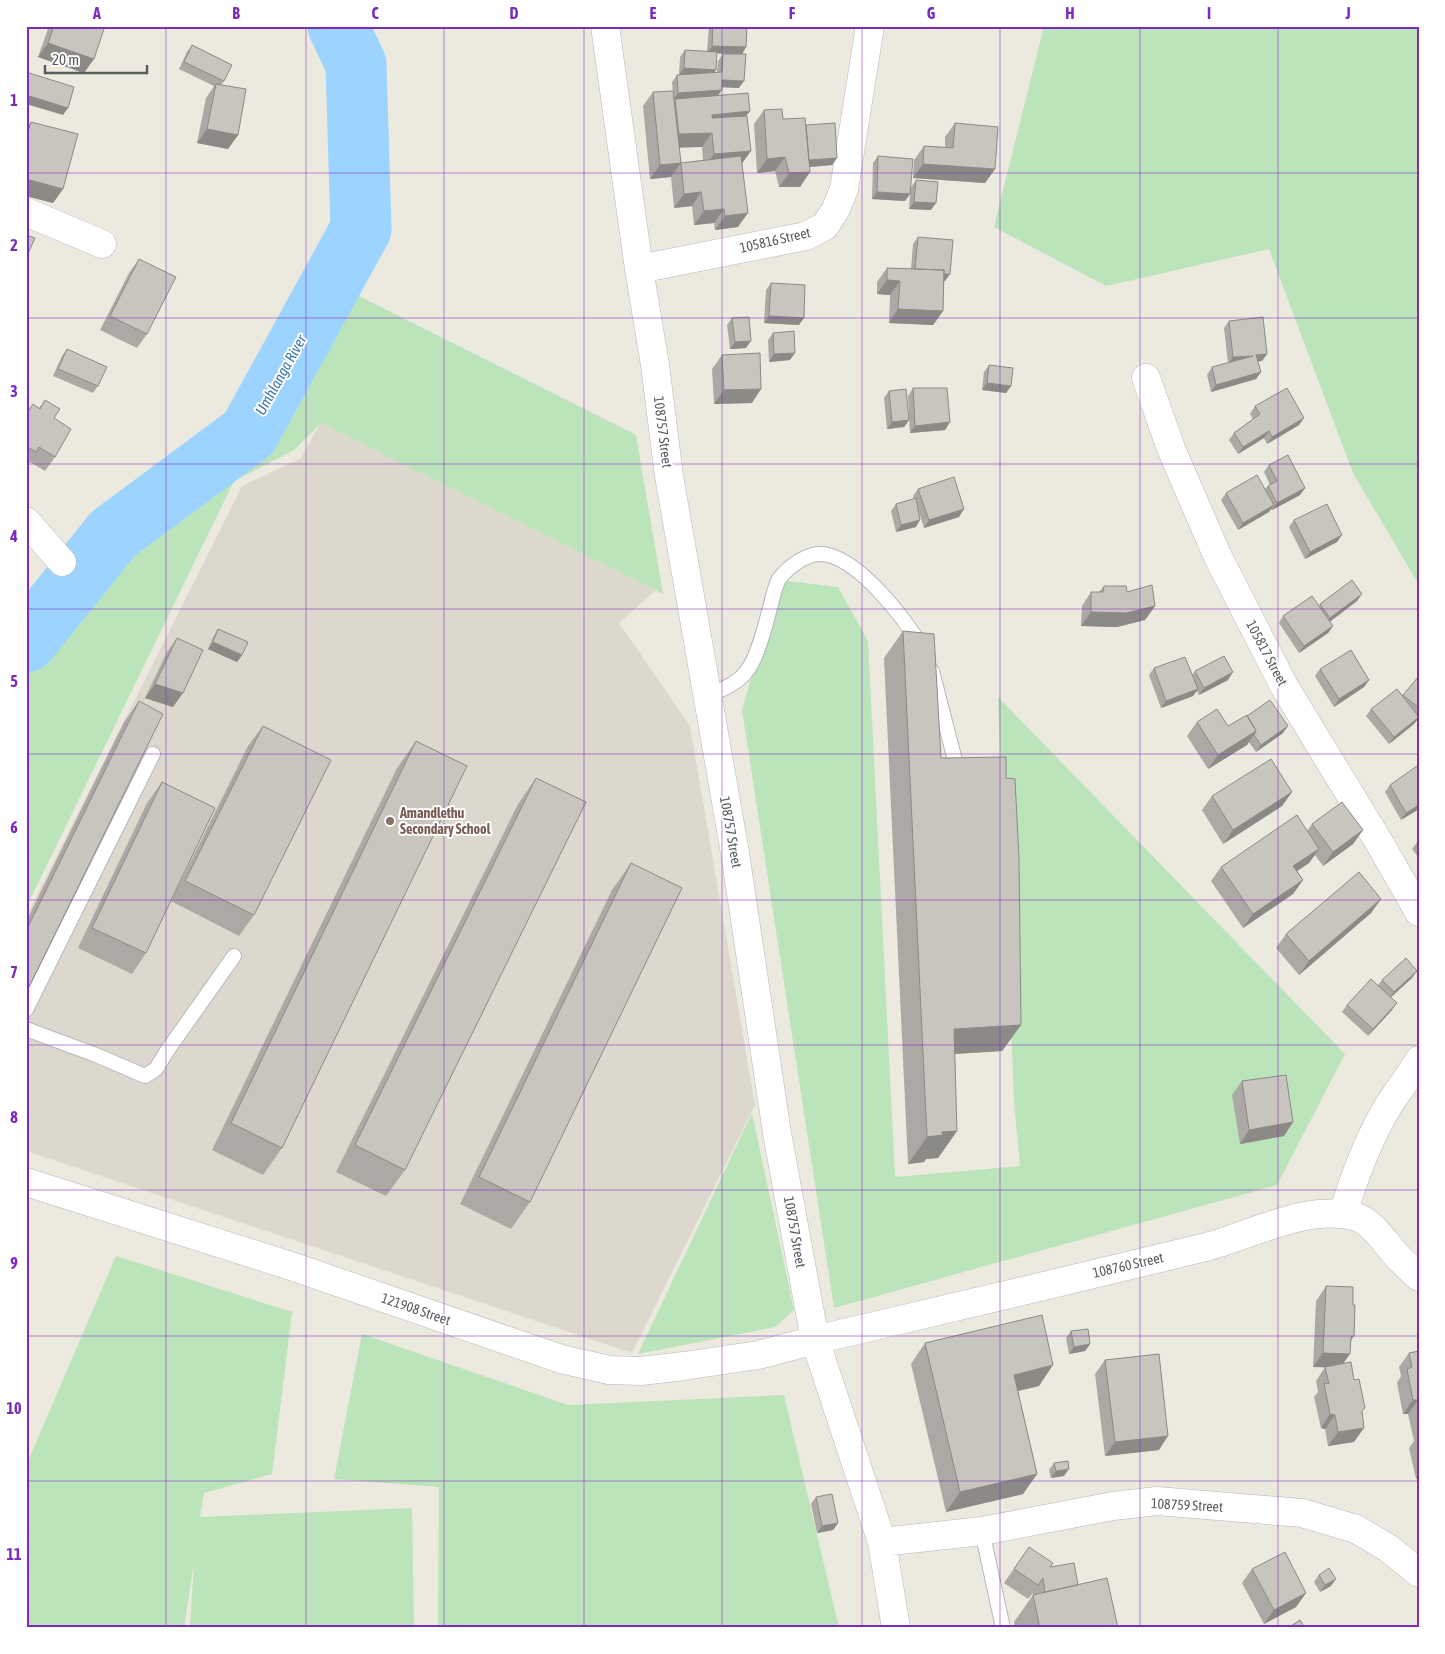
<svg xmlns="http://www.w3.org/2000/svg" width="1445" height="1654" viewBox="0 0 1445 1654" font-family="'Asap Condensed',sans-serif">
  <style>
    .education { fill: #dcd8ce }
    .green { fill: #bbe4bb }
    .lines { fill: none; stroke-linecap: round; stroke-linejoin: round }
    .river { stroke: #9cd4ff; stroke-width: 61 }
    .lane-casing { stroke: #b5b8bd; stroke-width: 16 }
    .street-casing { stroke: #b5b8bd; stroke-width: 29 }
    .lane { stroke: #fff; stroke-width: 14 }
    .street { stroke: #fff; stroke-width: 28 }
    .wall { fill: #aca9a4; fill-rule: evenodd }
    .shaded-wall { fill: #8c8a86 }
    .building { fill: #c8c5bf; stroke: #8c8a86 }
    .grid { fill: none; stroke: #7b2cbf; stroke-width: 1; stroke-opacity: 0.55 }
    .education-dot { fill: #8d6e63; stroke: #fff; stroke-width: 2 }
    .labels { text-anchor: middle; stroke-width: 4; stroke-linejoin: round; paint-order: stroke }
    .street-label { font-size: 14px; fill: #585c61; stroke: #fff }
    .education-label { font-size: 14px; font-weight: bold; fill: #785e54; stroke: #fff; text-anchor: start }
    .water-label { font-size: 15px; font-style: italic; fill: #3a75b0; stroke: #fff }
    .neatline { fill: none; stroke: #7b2cbf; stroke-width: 2 }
    .grid-label { font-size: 16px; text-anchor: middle; font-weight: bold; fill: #7b2cbf }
  </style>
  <rect width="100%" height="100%" fill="#ece9df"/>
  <!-- education -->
  <path class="education" d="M321,422L656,590L619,623L690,726L755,1105L632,1353L26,1151V917L242,486L301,458Z"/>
  <!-- green -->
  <path class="green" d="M1044,26H1419V585L1353,473L1269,249L1106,286L994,227Z
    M343,288L636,435L663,594L321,423L294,450L234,481L26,908V660L122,543L260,441Z
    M779,580L838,587L868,641L895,1177L1020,1166L1014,1102L998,697L1345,1054L1277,1185L834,1308L742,710Z
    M752,1113L794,1310L775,1327L638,1354Z
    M116,1256L292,1312L272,1474L204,1493L200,1517L412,1508L414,1628H190L194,1562L184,1628H26V1466Z
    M362,1334L568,1405L784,1395L839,1628H438L439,1487L334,1479Z"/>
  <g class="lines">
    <!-- river -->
    <path class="river" d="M26,642L113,534L249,433L361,229L356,64L338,26"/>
    <!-- lane casing -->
    <g class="lane-casing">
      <path id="lane" d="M932,671L958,772
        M707,696C720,690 737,684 746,672C758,658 766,622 771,604C773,596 775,586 779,579C785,571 791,566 799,561C808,556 817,552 828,555C862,563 904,618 922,647
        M26,1010L153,754
        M26,1029L96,1055L145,1076L156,1069L167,1051L234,956
        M982,1531L1003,1628"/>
    </g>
    <!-- street casing -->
    <g class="street-casing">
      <path id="street" d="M605,26L639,269L655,365L669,476L735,853L777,1133L815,1340L882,1542L896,1628
        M26,212L102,244
        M639,269L806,236L825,226L836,209L844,189L870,26
        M1146,378L1172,451L1218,557L1284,686L1379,842L1419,912
        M26,521L62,562
        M26,1182L291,1266L561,1359L609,1370L641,1371L684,1366L758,1355L815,1340C945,1309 1076,1279 1206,1247C1252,1235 1308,1203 1356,1217C1372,1221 1386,1244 1397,1256C1404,1263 1411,1270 1419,1277
        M1343,1214C1354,1177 1367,1142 1387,1108C1397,1092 1409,1077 1419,1060
        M882,1542L982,1531L1113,1506L1157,1501L1302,1513L1356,1529L1388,1548L1419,1573"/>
    </g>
    <!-- lane -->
    <use href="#lane" class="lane"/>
    <!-- street -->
    <use href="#street" class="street"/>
  </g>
  <!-- wall -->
  <path class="wall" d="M40,26H105L84,73L38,57L48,29Z
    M709,26H747L746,47L742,54L739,88L722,87L718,95L747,116L742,163L738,227L715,230L714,223L694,225L692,206L674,208L671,177L650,179L643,106L653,92L673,94L672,82L677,75H679L680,57L685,50L707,51ZM717,53L723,54L718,61L717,72H714ZM679,147H702L703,160L681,163Z
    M192,45L224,81L221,85L238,135L228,149L197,143L206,98L214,86L179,69L187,52Z
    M764,110L783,119L806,125L837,158L832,165L809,167L800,187H779L775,171L757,173L754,124Z
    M31,122L63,189L53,203L26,196V128Z
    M955,123L995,169L985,183L913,178L914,160L924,146L945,147V137Z
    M878,156L911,187L916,180L931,210L909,209L910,193L905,201L872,199L873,163Z
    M918,237L945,281H944L943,311L933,325L889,323L890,295L877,294V282L887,268L911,269L913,244Z
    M139,259L147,334L137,348L100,330L129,273Z
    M771,283L799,325L764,323L766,290Z
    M732,318L746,348L730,349L727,325Z
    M1229,321L1262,361H1258L1261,372L1256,379L1211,392L1207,375L1212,367L1228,363L1224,328Z
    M773,333L790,360L769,362L768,340Z
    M67,349L98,386L93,393L53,376L62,356Z
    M722,355L752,403L714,404L712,369Z
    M989,365L1011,386L1006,393L982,390L984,372Z
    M913,388L950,422L945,430L910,433L908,396Z
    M889,391L909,420L904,427L887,429L884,398Z
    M45,400L54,418L55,457L45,471L30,462L26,466V414L33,404L39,408Z
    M1255,406L1299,425L1267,444L1264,438L1238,454L1229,440L1234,433L1253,419L1250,414Z
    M1269,465L1305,488L1300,495L1272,510L1271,509L1269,512L1238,530L1221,500L1226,493L1265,489L1268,486L1270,485L1264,472Z
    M918,489L959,517L924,528L919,512L916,527L896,532L891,511L896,504L914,499L913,496Z
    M1294,520L1337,542L1305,559L1289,527Z
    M1104,586L1155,606L1145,620L1117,627L1081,626L1082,606L1091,592H1099Z
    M1357,601L1330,622L1333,626L1328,633L1299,653L1279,623L1283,616L1319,606L1320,604Z
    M218,629L242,655L237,662L208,649L213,637Z
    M903,631L941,758L1006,778L1021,1025L1002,1051L955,1054L957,1131L938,1158L926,1159L924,1162L908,1164L884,658Z
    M177,638L173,707L145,698L167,652Z
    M1154,668L1192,675L1195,671L1228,680L1199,695L1197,691L1193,696L1161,708L1149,675Z
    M1320,669L1369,680L1364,687L1334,707L1315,676Z
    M1419,676V719H1418L1414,724L1389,744L1366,716L1371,709L1402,696Z
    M139,701L26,993V922L124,722Z
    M1197,722L1228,726L1283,733L1256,752L1249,742L1247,745L1208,769L1187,736Z
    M263,726L254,915L239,936L171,901L248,746Z
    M416,741L282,1148L263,1175L212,1150L397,768Z
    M1419,768V809L1401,820L1385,792L1390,785Z
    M536,778L405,1170L386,1196L336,1172L518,804Z
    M162,782L146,953L132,974L78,948L147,803Z
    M1292,792L1282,806L1223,844L1202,810L1212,796Z
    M1312,824L1363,830L1353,844L1323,866L1315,855L1309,863L1297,871L1303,880L1293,894L1243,928L1211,881L1221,867L1307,831Z
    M1419,840V858L1412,849Z
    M631,863L530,1202L511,1229L460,1204L612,890Z
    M1381,899L1371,913L1299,975L1276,948L1286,934Z
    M1412,978L1391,997L1392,1010L1368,1036L1342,1012L1347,1005L1378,985L1382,980Z
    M1242,1081L1293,1122L1284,1136L1240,1144L1232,1095Z
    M1326,1286L1353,1305L1354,1336L1351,1341L1343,1364L1354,1380L1362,1412L1354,1442L1328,1446L1325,1429L1321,1428L1314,1397L1318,1392L1316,1381L1325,1367H1313L1316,1301Z
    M1071,1331L1090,1344L1085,1351L1069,1354L1066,1338Z
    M925,1343L1039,1386L1018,1391L1037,1474L1023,1494L946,1512L911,1364Z
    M1419,1351V1478L1416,1479L1409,1448L1414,1441L1408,1414H1403L1397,1383L1401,1376L1399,1367L1409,1353Z
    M1105,1360L1159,1450L1105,1456L1095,1374Z
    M1054,1463L1064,1476L1051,1478L1049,1470Z
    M816,1497L838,1523L833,1530L817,1533L811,1504Z
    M1029,1547L1050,1567L1078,1585L1118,1628H1015L1014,1622L1033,1595V1593L1028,1599L1004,1583Z
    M1252,1569L1306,1593L1296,1607L1264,1624L1242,1583Z
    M1319,1575L1331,1586L1320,1592L1314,1582Z"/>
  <!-- shaded-wall -->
  <path class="shaded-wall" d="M40,26H50L48,29Z
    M48,43L94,59L84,73L38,57Z
    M712,46L746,47L742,54L707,53Z
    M684,68L716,70L711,77L679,75Z
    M722,80L744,81L739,88L717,87Z
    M722,90L717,97L673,100L678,93Z
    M26,95L68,108L63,115L26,104Z
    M750,111L740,125L702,129L712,115Z
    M207,129L238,135L228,149L197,143Z
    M712,133L702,147L670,148L679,134Z
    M751,151L741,165L704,168L714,154Z
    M785,157L775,171L757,173L767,159Z
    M837,158L832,165L798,168L803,160Z
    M681,163L671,177L650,179L660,165Z
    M923,164L995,169L985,183L913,178Z
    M810,172L800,187H779L789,173Z
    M26,179L63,189L53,203L26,196Z
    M701,192L692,206L674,208L684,194Z
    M877,192L910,194L905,201L872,199Z
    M914,202L936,203L931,210L909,209Z
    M724,209L714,223L694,225L704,211Z
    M748,213L738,227L715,230L725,216Z
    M915,272L950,274L945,281L910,279Z
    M887,280L900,281L890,295L877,294Z
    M898,309L943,311L933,325L889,323Z
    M769,316L804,318L799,325L764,323Z
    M751,341L746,348L730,349L735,342Z
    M795,353L790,360L769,362L774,354Z
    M1267,354L1262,361L1251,362L1256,355Z
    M1253,356L1228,365L1233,357Z
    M1261,372L1256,379L1211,392L1216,385Z
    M987,383L1011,386L1006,393L982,390Z
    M761,389L752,403L714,404L724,390Z
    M1304,418L1299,425L1267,444L1272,437Z
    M909,420L904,427L887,429L892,422Z
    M950,422L945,430L910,433L915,426Z
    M1269,431L1264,438L1238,454L1243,447Z
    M1305,488L1300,495L1272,510L1277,503Z
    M1274,505L1269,512L1238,530L1243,523Z
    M964,509L959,517L924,528L929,520Z
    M920,520L916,527L896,532L901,525Z
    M1342,535L1337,542L1305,559L1310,552Z
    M1362,594L1357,601L1325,625L1330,618Z
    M1155,606L1145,620L1117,627L1081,626L1091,612Z
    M1333,626L1328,633L1299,653L1304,646Z
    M213,642L242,655L237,662L208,649Z
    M1233,672L1228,680L1199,695L1204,688Z
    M1369,680L1364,687L1334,707L1339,699Z
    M155,684L183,693L173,707L145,698Z
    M1198,689L1193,696L1161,708L1166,701Z
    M1419,717L1414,724L1389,744L1394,737Z
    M1288,726L1283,733L1256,752L1261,745Z
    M1256,731L1247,745L1208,769L1218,755Z
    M1292,792L1282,806L1223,844L1233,830Z
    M1419,805V809L1401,820L1406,813Z
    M1363,830L1353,844L1323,866L1333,852Z
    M1319,849L1309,863L1284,880L1293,866Z
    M1303,880L1293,894L1243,928L1253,914Z
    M1381,899L1371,913L1299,975L1309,961Z
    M1417,971L1412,978L1389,999L1394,992Z
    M1397,1003L1392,1010L1368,1036L1373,1029Z
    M1021,1025L1002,1051L936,1055L954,1029Z
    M1293,1122L1284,1136L1240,1144L1249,1130Z
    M957,1131L938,1158L926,1159L924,1162L908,1164L927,1137L942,1132Z
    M1090,1344L1085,1351L1069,1354L1074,1347Z
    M1323,1353L1350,1354L1340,1368L1313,1367Z
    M1053,1365L1039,1386L999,1395L1014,1375Z
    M1413,1400H1418L1408,1414H1403Z
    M1330,1414L1335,1415L1325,1429L1321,1428Z
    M1364,1428L1354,1442L1328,1446L1338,1432Z
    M1168,1436L1159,1450L1105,1456L1115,1442Z
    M1069,1469L1064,1476L1051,1478L1056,1471Z
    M1037,1474L1023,1494L946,1512L960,1492Z
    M838,1523L833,1530L817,1533L822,1526Z
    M1336,1579L1331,1586L1320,1592L1325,1585Z
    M1306,1593L1296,1607L1264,1624L1274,1610Z"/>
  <!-- building -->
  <path class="building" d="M54,26H105L94,59L48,43Z
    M713,26H747L746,47L712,46Z
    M192,45L232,65L224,81L184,62Z
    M685,50L717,52L716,70L684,68Z
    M723,54H746L744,81L722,80V90L678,93L677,75L722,72Z
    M26,72L74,87L68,108L26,95Z
    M216,84L246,89L238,135L207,129Z
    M673,91L681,163L660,165L653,92Z
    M748,93L750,111L712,115V118L747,116L751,151L714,154L712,133L679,134L675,99Z
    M782,109L783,119L805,118L810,172L789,173L785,157L767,159L764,110Z
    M31,122L78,134L63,189L26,179V138Z
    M835,123L837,158L809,160L806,125Z
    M955,123L998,127L995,169L923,164L924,146L953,148Z
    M741,156L748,213L725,216L724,209L704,211L701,192L684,194L681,163Z
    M878,156L913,159L910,194L877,192Z
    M916,180L938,182L936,203L914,202Z
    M26,235L35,238L26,258Z
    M918,237L953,240L950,274H944V270L915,269Z
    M139,259L176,277L147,334L110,316Z
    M887,268L944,270L943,311L898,309L900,281L887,280Z
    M771,283L805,285L804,318L769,316Z
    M749,317L751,341L735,342L732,318Z
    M1263,317L1267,354L1256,355L1261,372L1216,385L1212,367L1253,356L1233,357L1229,321Z
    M794,331L795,353L774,354L773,333Z
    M67,349L107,367L98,386L58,369Z
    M760,353L761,389L724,390L722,355Z
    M989,365L1013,368L1011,386L987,383Z
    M913,388H947L950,422L915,426Z
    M1287,388L1304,418L1272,437L1269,431L1243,447L1234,433L1260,414L1255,406Z
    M906,389L909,420L892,422L889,391Z
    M45,400L60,409L54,418L71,429L55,457L39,447L36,452L26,446V433L28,429L26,428V415L33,404L40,409Z
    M1288,455L1305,488L1277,503L1268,486L1277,481L1269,465Z
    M1257,475L1274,505L1243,523L1226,493Z
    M954,477L964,509L929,520L918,489Z
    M916,498L920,520L901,525L896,504Z
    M1327,504L1342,535L1310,552L1294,520Z
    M1352,580L1362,594L1330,618L1320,604Z
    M1152,585L1155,606L1126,613L1091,612V592H1103L1104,586H1126L1127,592Z
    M1312,596L1333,626L1304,646L1283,616Z
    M218,629L248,642L242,655L213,642Z
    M903,631L934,634L941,758L1006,757V778L1015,779L1019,859L1021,1025L954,1029L957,1131L942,1132L943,1135L927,1137Z
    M177,638L203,650L183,693L155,684Z
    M1351,650L1369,680L1339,699L1320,669Z
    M1224,656L1233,672L1204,688L1195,671Z
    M1185,657L1198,689L1166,701L1154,668Z
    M1419,676V708L1403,695Z
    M1397,689L1419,717L1394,737L1371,709Z
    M1270,700L1288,726L1261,745L1254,735L1256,731L1247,716Z
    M139,701L163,714L26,993V931Z
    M1217,709L1228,726L1247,715L1256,731L1218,755L1197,722Z
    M263,726L331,760L254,915L185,881Z
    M416,741L467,766L282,1148L231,1123Z
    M1271,759L1292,792L1233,830L1212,796Z
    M1417,766L1419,768V805L1406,813L1390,785Z
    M536,778L586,802L405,1170L355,1145Z
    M162,782L215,808L146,953L92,928Z
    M1342,802L1363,830L1333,852L1312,824Z
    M1297,815L1319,849L1293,866L1303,880L1253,914L1221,867Z
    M631,863L682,888L530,1202L479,1177Z
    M1359,872L1381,899L1309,961L1286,934Z
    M1406,958L1417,971L1394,992L1382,980Z
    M1371,979L1397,1003L1373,1029L1347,1005Z
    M1286,1075L1293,1122L1249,1130L1242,1081Z
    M1326,1286L1353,1287V1305H1355L1354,1336L1351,1337L1350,1354L1323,1353Z
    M1042,1315L1053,1365L1014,1375L1037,1474L960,1492L925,1343Z
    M1088,1329L1090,1344L1074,1347L1071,1331Z
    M1419,1351V1405L1418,1400H1413L1407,1369L1412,1367L1409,1353Z
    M1159,1354L1168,1436L1115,1442L1105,1360Z
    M1351,1362L1354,1380L1359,1379L1365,1408L1362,1411L1364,1428L1338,1432L1335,1415L1330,1414L1324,1383L1329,1384L1325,1367Z
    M1068,1461L1069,1469L1056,1471L1054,1463Z
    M832,1494L838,1523L822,1526L816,1497Z
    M1029,1547L1053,1563L1050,1567L1074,1563L1078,1585L1045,1592L1043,1578L1038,1585L1014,1569Z
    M1285,1552L1306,1593L1274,1610L1252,1569Z
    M1329,1568L1336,1579L1325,1585L1319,1575Z
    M1107,1578L1118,1628H1040L1033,1595Z
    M1300,1620L1305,1628H1288Z"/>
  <!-- grid -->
  <path class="grid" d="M166,26V1628M306,26V1628M444,26V1628M584,26V1628M722,26V1628M862,26V1628M1000,26V1628M1140,26V1628M1278,26V1628M26,173H1419M26,318H1419M26,464H1419M26,609H1419M26,754H1419M26,900H1419M26,1045H1419M26,1190H1419M26,1336H1419M26,1481H1419"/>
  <!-- markers -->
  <circle class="education-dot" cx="390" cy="821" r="5"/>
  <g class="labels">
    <!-- street labels -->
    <g class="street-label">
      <text transform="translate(775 240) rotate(-13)" y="5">105816 Street</text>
      <text transform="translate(663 432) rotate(83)" y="5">108757 Street</text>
      <text transform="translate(1267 653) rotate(62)" y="5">105817 Street</text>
      <text transform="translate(731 832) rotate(80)" y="5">108757 Street</text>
      <text transform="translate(795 1232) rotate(80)" y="5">108757 Street</text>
      <text transform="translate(1128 1265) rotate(-13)" y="5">108760 Street</text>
      <text transform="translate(416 1309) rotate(19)" y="5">121908 Street</text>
      <text transform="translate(1187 1505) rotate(3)" y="5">108759 Street</text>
    </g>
    <!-- education labels -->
    <g class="education-label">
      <text x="400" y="818">Amandlethu<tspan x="400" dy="16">Secondary School</tspan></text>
    </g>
    <!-- water labels -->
    <g class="water-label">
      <text transform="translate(281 375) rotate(-61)" y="5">Umhlanga River</text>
    </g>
  </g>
  <!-- border -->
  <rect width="1445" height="1654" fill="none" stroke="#ffffff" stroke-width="55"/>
  <!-- scale -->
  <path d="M45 65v8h102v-8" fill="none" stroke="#585c61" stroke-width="2.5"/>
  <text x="52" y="65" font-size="15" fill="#585c61" stroke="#ffffff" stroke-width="4" paint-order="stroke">20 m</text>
  <rect x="28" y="28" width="1390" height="1598" class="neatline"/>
  <g class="grid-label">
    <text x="97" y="19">A</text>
    <text x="236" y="19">B</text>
    <text x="375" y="19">C</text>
    <text x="514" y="19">D</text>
    <text x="653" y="19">E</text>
    <text x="792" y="19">F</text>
    <text x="931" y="19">G</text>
    <text x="1070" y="19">H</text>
    <text x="1209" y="19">I</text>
    <text x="1348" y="19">J</text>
    <text x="14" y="106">1</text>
    <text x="14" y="251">2</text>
    <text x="14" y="397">3</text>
    <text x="14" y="542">4</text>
    <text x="14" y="687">5</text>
    <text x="14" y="833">6</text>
    <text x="14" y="978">7</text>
    <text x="14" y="1123">8</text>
    <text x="14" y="1269">9</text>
    <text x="14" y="1414">10</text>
    <text x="14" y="1560">11</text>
  </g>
</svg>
